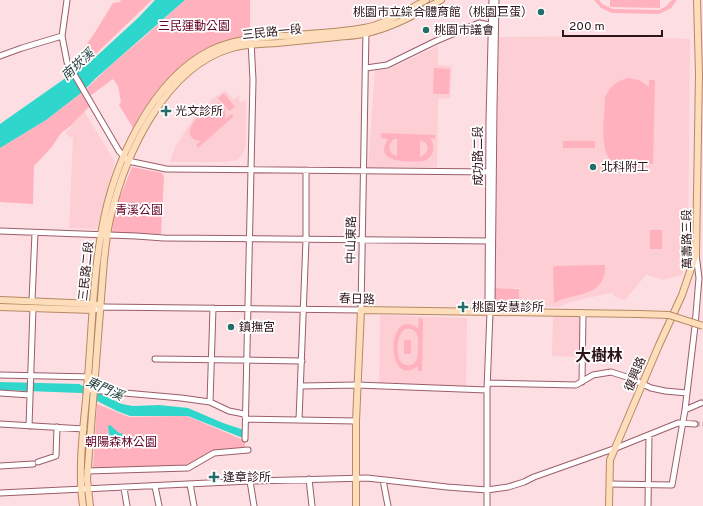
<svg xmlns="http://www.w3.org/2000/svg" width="703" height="506" viewBox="0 0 703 506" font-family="Overpass,'Noto Sans TC',sans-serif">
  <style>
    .built { fill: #feced5 }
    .green { fill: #ffb1be; fill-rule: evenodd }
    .water { fill: #2fd6cc }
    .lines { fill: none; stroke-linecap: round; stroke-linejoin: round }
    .minor-tunnel { stroke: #d3b6bb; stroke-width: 5; stroke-dasharray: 5 2.5; stroke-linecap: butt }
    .minor-casing { stroke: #9b5e68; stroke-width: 7 }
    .major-casing { stroke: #b48964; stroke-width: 8 }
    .minor { stroke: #fff; stroke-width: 5 }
    .major { stroke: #fedeba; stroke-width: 6 }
    .major-bridge-casing { stroke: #b48964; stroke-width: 8; stroke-linecap: butt }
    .major-bridge { stroke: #fedeba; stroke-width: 6 }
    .poi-dot { fill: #246e69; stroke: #fff; stroke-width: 1.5 }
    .labels { text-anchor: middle; stroke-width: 3.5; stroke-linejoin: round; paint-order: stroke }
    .poi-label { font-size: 12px; fill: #2d1419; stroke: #fff; text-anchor: start }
    .park-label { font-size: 12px; fill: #630125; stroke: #fff }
    .street-label { font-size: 12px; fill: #2d1419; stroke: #fff }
    .water-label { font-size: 13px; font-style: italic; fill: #284240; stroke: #fff }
    .district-label { font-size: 16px; font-weight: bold; fill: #2d1419; stroke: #fff }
  </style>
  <rect width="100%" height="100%" fill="#fddfe3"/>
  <!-- built -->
  <path class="built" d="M595,36L690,39L688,247L685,265L682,275L663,280L646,275L625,300L617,298L611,293L574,301L559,307L519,306V288H495L499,37Z
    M438,46V65L452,66L450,98L438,99L437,167H368L375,71L389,69Z
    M225,90L233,99L240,95L239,101L246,102V145L243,154L237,160L225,162H171L170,161L175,147L194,118L210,101Z
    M84,111L115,162L97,229L69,228L73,137H70L65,133L71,128L70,125Z
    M380,315L467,318L466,386L457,387L379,384Z
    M553,315L582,316L581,357L552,356Z"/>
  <!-- green -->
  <path class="green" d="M121,0H152L78,71L72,64L94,34L113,3L120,2Z
    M185,0H250V35C193,44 159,80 133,128L119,105L121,102L118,86L113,79L90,96L86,89L112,64L143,38Z
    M594,0H599L602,4L613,9L659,10L665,7L672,0H677L671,8L659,14L612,13L601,8Z
    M610,0H660V8L610,7Z
    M434,68L450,69L449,94H433Z
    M629,78L639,80L649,87V80H655L653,164H647L646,161C639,167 630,171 620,167C596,158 605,118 605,98C609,87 617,80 629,78Z
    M81,93L90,106L68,128L62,132L51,148L34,166L33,204L0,202V148L46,120Z
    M224,93L235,107L229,111L218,98Z
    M216,103C226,103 226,111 225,119L231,114L234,116L198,148L196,145L201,141C173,138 205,106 216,103Z
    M381,133L435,135V139L430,138C436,147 434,157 424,161C410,162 372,164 388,139L381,138ZM394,139H397V156C388,153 387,145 394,139ZM420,140L426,143L428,148L426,153L420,157Z
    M563,141H595V148H563Z
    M132,167L162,173L164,176L161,234L112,233L114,212Z
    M650,230H662V249H650Z
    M605,265C606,298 575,292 554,303L553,269L554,266Z
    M495,288L519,289V306H495Z
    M419,318L423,319L422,371H418V366C386,391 385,305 418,328ZM405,329C417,327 419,337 418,346C418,357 417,369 403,364C395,358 396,335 405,329Z
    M404,340H411V354H404Z
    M97,404L129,417L187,416L241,439L245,438V447C232,448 217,448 205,455C199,459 195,463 189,465L94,469L93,468Z"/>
  <!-- water -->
  <path class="water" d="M155,0H185L96,78L81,93L46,120L0,148V124L67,77L87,65L139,17Z
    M0,382L79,384L122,404L133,406L159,405L188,408L223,423L244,430L243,438L188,416H130L117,411L81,393L0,390Z
    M110,425L119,433L123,434L121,439L113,443L112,442V445L109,446L107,444C111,437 109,433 108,426Z"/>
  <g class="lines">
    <!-- minor-tunnel -->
    <path class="minor-tunnel" d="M695,424H703"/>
    <!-- minor casing -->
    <g class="minor-casing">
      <path id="minor" d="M67,0L62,36L67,62L119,151L128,161L166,169L493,172
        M0,56L22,48L62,36
        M366,68L387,65L436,41L479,23L495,26
        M0,231L136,236L164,238L492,241
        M32,301L35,233
        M93,310L103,307L361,310L366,30
        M490,311L488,302L489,121L492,0
        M155,359L302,361
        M0,375L92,377
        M582,382L583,313
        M488,383L576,385L593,375L611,372L630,378L651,388L665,391L687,393
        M301,386L357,385L487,390
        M91,390L181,398L210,402L229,411L244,414L246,419L356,421
        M0,393L30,395
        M210,402L213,308
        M685,410L701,403
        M299,420L306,240V170
        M0,424L84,429
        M29,426L33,308
        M245,439L253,80L251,41
        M38,462L56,456L57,427
        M0,466L33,464
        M87,471L188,468L214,453L248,450
        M309,479L312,506
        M383,480L388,506
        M250,481L254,506
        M190,484L194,506
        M610,484L672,485L685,410L695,326L699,278L696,254
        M155,486L159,506
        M124,488L127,506
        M0,493L250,481L367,478L447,487L487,490L508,487L524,482L534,477L616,448L678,423L695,424
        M487,506V390L490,312L492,302L494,108L496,0
        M648,506L649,435"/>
    </g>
    <!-- major casing -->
    <g class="major-casing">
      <path id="major" d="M0,300L94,304L97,305
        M0,307L93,310
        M83,506C77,464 85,419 88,377C92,328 93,277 102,229C113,166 150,80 211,50C234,39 257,38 281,36C309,34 337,33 364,28C384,25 408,10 426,0
        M90,506L87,479L104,260C106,245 107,229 111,215C126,153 165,67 232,48C246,44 262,44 277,43C297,41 317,39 337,37C347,36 358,36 367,33C394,27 418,13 441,0
        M356,506V421L361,310L639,314
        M609,506L610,460L659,345L682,295L696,254L699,74L697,0"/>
    </g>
    <!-- minor -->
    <use href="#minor" class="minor"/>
    <!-- major -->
    <use href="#major" class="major"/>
    <!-- major-bridge casing -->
    <g class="major-bridge-casing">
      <path id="major-bridge" d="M639,314L669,315L703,326"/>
    </g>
    <!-- major-bridge -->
    <use href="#major-bridge" class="major-bridge"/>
  </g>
  <!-- markers -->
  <g class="poi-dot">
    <circle cx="541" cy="12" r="4"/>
    <circle cx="426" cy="30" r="4"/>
    <path d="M164 105h4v4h4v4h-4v4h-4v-4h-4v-4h4z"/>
    <circle cx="593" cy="167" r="4"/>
    <path d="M461 301h4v4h4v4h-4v4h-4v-4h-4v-4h4z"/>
    <circle cx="231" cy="327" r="4"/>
    <path d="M212 471h4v4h4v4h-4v4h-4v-4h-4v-4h4z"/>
  </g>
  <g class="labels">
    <!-- poi labels -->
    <g class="poi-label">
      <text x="533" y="16" text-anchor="end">桃園市立綜合體育館（桃園巨蛋）</text>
      <text x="434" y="34">桃園市議會</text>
      <text x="175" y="115">光文診所</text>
      <text x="601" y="171">北科附工</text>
      <text x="472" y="311">桃園安慧診所</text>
      <text x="239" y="331">鎮撫宮</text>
      <text x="223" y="481">逢章診所</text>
    </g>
    <!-- park labels -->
    <g class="park-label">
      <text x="194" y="30">三民運動公園</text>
      <text x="139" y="214">青溪公園</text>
      <text x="121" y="446">朝陽森林公園</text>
    </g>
    <!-- street labels -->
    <g class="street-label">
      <text transform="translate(272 32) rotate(-6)" y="4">三民路一段</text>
      <text transform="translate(478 156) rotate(-90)" y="4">成功路二段</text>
      <text transform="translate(687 239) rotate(-91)" y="4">萬壽路三段</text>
      <text transform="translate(351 240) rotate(-89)" y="4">中山東路</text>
      <text transform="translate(86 271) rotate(-84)" y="4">三民路二段</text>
      <text transform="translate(357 299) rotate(2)" y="4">春日路</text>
      <text transform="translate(635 374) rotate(-67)" y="4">復興路</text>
    </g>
    <!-- water labels -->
    <g class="water-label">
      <text transform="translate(77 64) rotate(-43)" y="5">南崁溪</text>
      <text transform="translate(105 388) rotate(24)" y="5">東門溪</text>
    </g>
    <!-- district labels -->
    <g class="district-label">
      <text x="599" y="361">大樹林</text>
    </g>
  </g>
  <!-- scale -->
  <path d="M563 30v6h99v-6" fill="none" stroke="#2d1419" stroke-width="2"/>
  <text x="569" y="30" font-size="12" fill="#2d1419" stroke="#ffffff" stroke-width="3" paint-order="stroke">200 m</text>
</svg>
